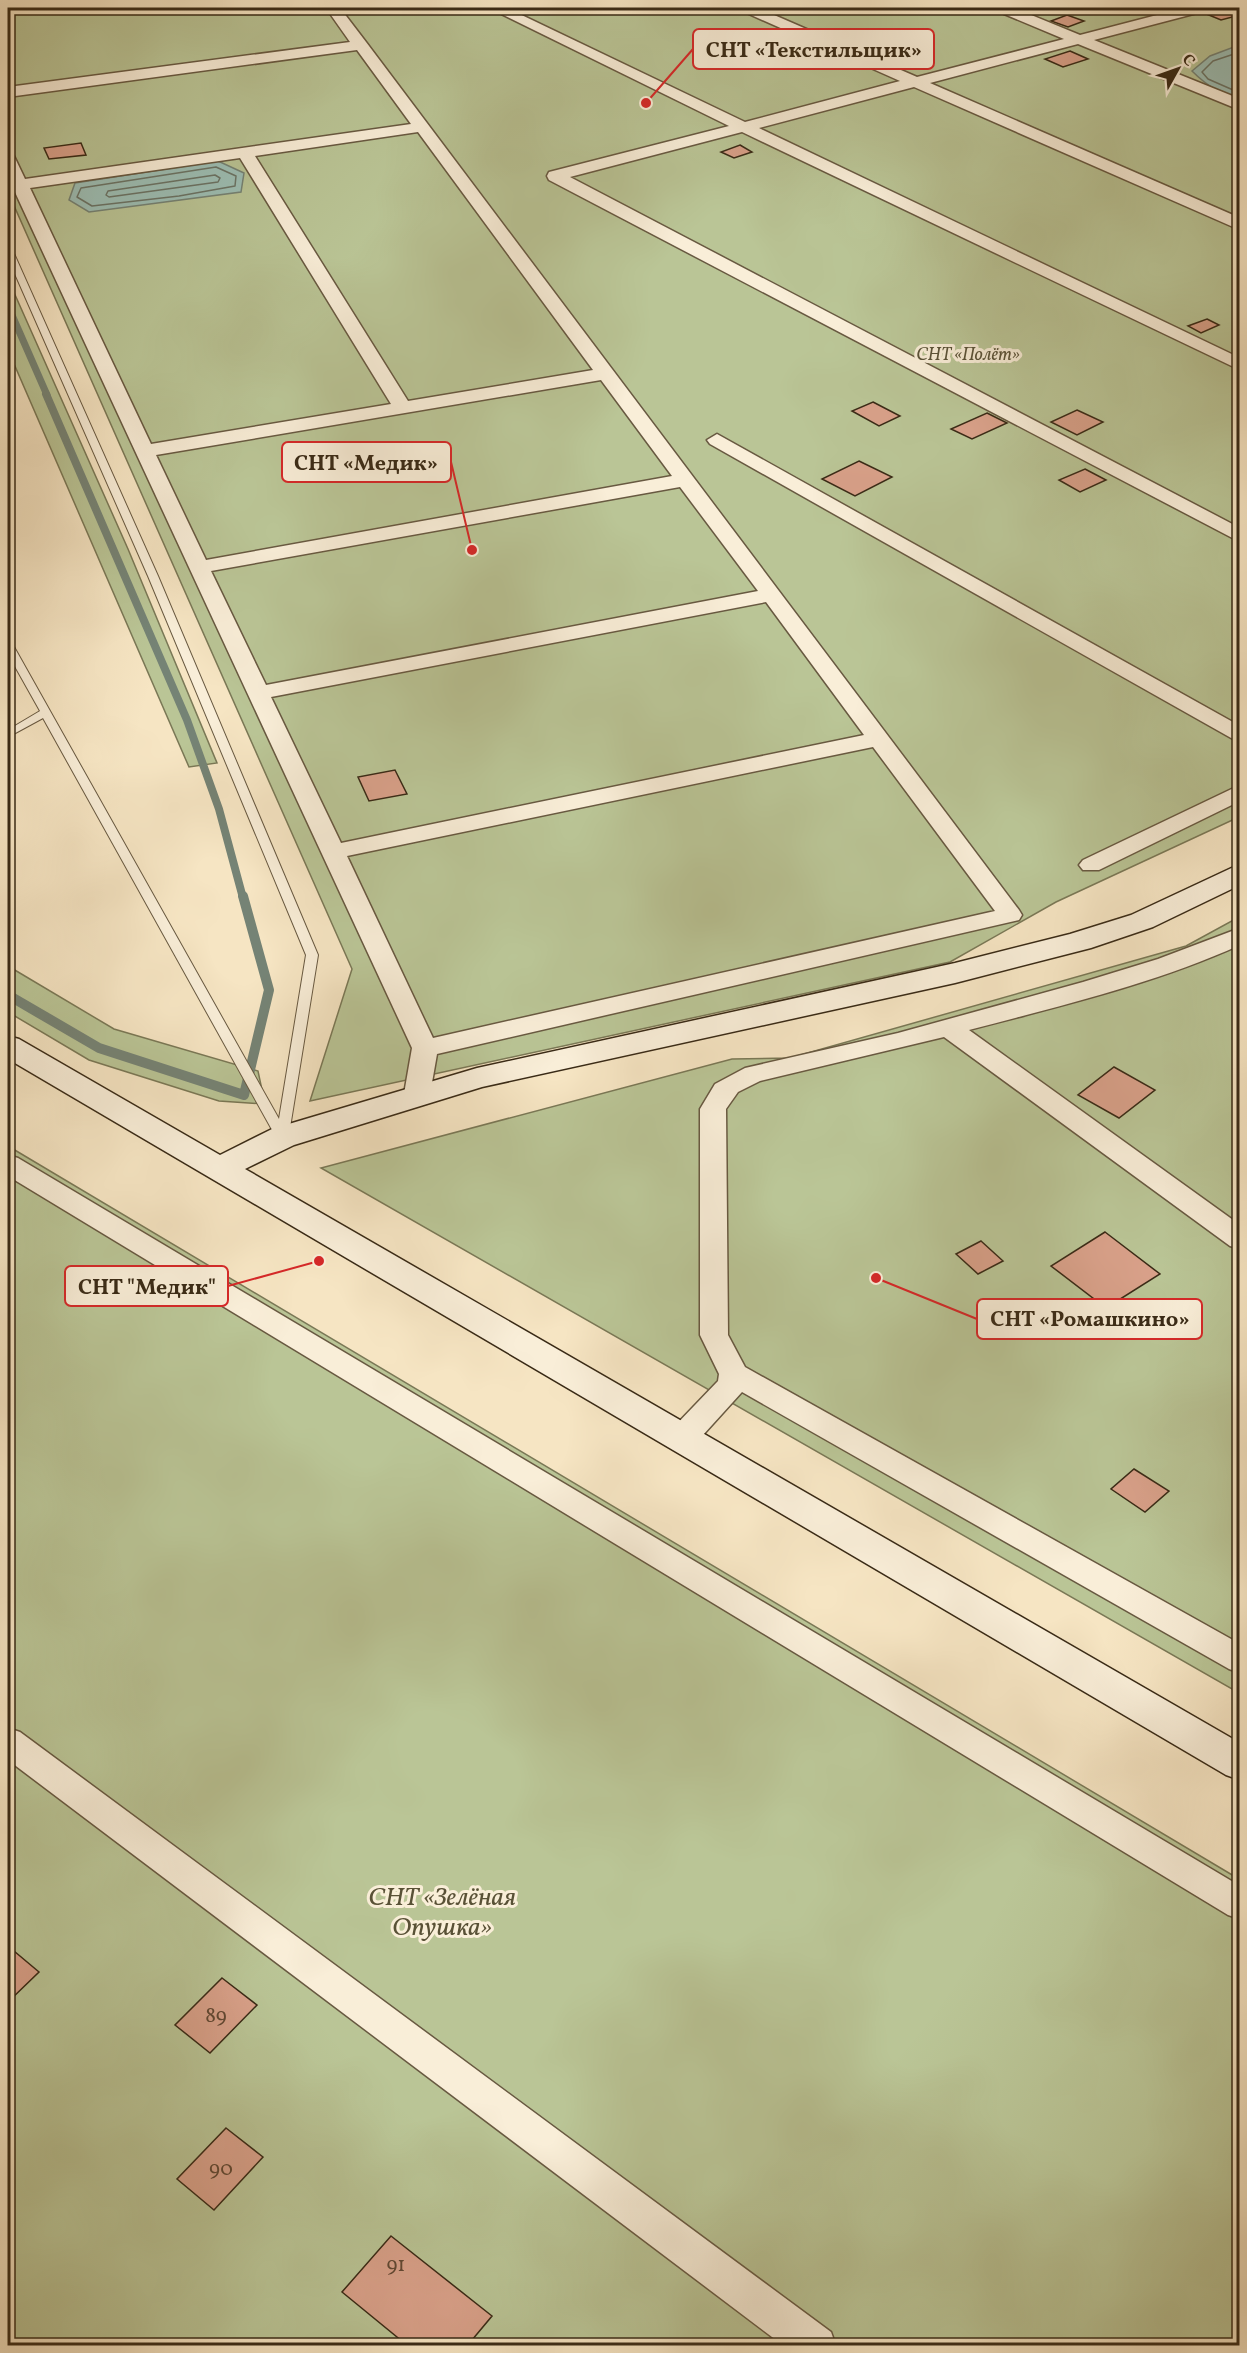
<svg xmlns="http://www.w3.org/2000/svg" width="1247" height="2353" viewBox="0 0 1247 2353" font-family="Vollkorn,serif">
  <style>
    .green { fill: #bac596; stroke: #7a7856; stroke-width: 1.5 }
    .water { fill: #9dbfb5; stroke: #758375; stroke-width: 1.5 }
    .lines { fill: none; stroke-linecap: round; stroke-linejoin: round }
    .shore { stroke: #6b7466; stroke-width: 1.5 }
    .stream-far2 { stroke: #758375; stroke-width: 7 }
    .stream-far1 { stroke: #758375; stroke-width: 8 }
    .stream { stroke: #758375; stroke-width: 10 }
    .building { fill: #d9a18a; stroke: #392a16; stroke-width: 1.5 }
    .lane-casing { stroke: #685941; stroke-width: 2 }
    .street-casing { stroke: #685941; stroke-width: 3 }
    .secondary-casing { stroke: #392a16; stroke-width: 3 }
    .lane { fill: #f9eed8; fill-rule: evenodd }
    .street { fill: #f9eed8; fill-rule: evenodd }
    .secondary { fill: #f9eed8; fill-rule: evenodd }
    .labels { text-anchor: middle; stroke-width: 6; stroke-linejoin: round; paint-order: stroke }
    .far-park-label { font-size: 18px; font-style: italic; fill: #595136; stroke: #f9eed8 }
    .near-number-label { font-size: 21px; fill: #614833 }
    .near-park-label { font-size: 26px; font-style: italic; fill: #595136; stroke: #f9eed8 }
    .leader { fill: none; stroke: #d62828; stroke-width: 2 }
    .callout-dot { fill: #d62828; stroke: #f9eed8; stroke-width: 2 }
    .callout { fill: #f9eed8; stroke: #d62828; stroke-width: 2 }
    .callout-label { font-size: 22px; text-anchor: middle; font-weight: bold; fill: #392a16 }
  </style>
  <rect width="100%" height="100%" fill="#f6e5c3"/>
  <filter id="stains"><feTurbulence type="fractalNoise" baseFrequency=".00333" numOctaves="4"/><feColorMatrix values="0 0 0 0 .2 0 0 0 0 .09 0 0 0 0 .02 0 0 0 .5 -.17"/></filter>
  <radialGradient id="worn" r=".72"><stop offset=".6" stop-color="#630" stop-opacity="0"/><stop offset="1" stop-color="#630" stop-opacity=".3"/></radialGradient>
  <!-- green -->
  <path class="green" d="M8,8H1239V817L1056,902L950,962L310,1101L352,969L8,192Z
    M8,279L128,549L217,763L189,767L8,350Z
    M1239,917V1693L321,1168L732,1059L790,1058L1186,946Z
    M8,966L114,1029L258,1071L265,1104L219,1101L89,1060L8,1012Z
    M8,1146L1239,1879V2345H8Z"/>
  <!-- water -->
  <path class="water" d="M1239,45V99C1221,95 1206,85 1192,71L1210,56Z
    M218,161L244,173L241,192L89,212L69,200L75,183Z"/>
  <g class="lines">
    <!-- shore -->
    <path class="shore" d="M1240,52L1213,61L1202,72L1208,79L1240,93
      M216,167L236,176L235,186L179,196L92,206L77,197L81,188Z
      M215,175L220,178L218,182L109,197L106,195L108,191Z"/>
    <!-- stream-far2 -->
    <path class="stream-far2" d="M8,306L47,395"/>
    <!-- stream-far1 -->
    <path class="stream-far1" d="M46,394L187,720L219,809L243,898"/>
    <!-- stream -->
    <path class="stream" d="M8,995L99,1048L244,1095L269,990L243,896"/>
  </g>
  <!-- building -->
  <path class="building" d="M1221,8H1229L1240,12V15L1221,20L1204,13Z
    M1067,15L1084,21L1068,27L1051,21Z
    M1070,51L1088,59L1063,67L1045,59Z
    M81,143L86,155L49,159L44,148Z
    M740,145L752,152L734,158L721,152Z
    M1207,319L1219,325L1201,333L1188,326Z
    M873,402L900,416L879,426L852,411Z
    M1077,410L1103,422L1077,435L1051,422Z
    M987,413L1007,423L972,439L951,429Z
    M859,461L892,477L855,496L822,479Z
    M1085,469L1106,480L1080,492L1059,480Z
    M395,770L407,794L369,801L358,777Z
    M1114,1067L1155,1090L1119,1118L1078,1095Z
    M1105,1232L1160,1274L1106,1308L1051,1266Z
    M981,1241L1003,1261L978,1274L956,1254Z
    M1134,1469L1169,1491L1145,1512L1111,1489Z
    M8,1946L39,1972L8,2002Z
    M222,1978L257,2005L210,2053L175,2025Z
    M226,2128L263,2157L214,2210L177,2179Z
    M391,2236L492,2316L467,2346H408L342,2292Z"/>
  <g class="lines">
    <!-- lane casing -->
    <g class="lane-casing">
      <path id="lane" d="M8,246L12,249L158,576L318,955L288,1140L283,1141L276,1137L43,718L8,737V730L40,711L8,654V642L13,645L279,1119L306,955L148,576L8,258Z"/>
    </g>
    <!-- street casing -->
    <g class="street-casing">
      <path id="street" d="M326,8H340L366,42L1019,910L1022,915L1019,920L437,1054L430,1094L426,1100L417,1103L408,1100L404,1094L412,1048L8,177V155L14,156L25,179L411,124L357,50L8,97V87L350,42ZM418,132L593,370L408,401L255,156ZM240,158L391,404L151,444L30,188ZM601,380L672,476L206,560L156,455ZM680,487L758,591L266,685L211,571ZM766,602L864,735L341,843L271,697ZM873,747L995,911L433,1038L347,856Z
        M489,8H507L745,122L900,81L742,11L740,8H758L917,77L1064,39L997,11L995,8H1014L1080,35L1184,8H1207L1205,11L1094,40L1240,99V110L1078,44L930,83L1240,218V230L914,87L759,128L1240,358V370L742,132L570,177L1240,528V542L549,180L547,176L549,172L729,126Z
        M717,434L1240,726V743L710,444L707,440Z
        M1240,785V801L1099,870H1083L1079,865L1083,860Z
        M1240,928V945C1154,984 1060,1006 969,1030L1240,1225V1249L1230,1246L944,1037L760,1081L738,1092L726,1109L728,1335L745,1367L1240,1644V1673L1229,1669L742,1392L693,1446L682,1449L671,1446L667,1438L671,1430L718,1381L719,1374L700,1335V1109L715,1084L745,1068L898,1033L1083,982L1158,959Z
        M8,1155L18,1158L1240,1886V1919L1228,1915L8,1176Z
        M8,1728L20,1732L831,2332L836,2346H784L8,1760Z"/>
    </g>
    <!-- secondary casing -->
    <g class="secondary-casing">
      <path id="secondary" d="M1240,864V885L1153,927L1091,948L955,983L482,1087L294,1145L245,1169L1240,1743V1780L1226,1775L8,1059V1036L19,1039L220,1155L272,1129L477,1068L955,963L1070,934L1131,915Z"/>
    </g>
    <!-- lane -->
    <use href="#lane" class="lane"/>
    <!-- street -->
    <use href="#street" class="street"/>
    <!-- secondary -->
    <use href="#secondary" class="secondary"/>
  </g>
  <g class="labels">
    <!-- far-park labels -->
    <g class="far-park-label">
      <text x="968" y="360">СНТ «Полёт»</text>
    </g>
    <!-- near-number labels -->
    <g class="near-number-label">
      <text x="216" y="2022">89</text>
      <text x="221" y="2175">90</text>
      <text x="396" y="2271">91</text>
    </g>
    <!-- near-park labels -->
    <g class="near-park-label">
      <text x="442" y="1905">СНТ «Зелёная<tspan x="442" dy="30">Опушка»</tspan></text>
    </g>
  </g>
  <!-- callouts -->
  <path class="leader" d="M646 103L693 49M472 550L451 462M319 1261L228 1286M876 1278L977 1319"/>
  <g class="callout-dot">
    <circle cx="646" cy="103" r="6"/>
    <circle cx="472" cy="550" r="6"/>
    <circle cx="319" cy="1261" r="6"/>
    <circle cx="876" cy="1278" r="6"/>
  </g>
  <g class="callout">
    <rect x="693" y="29" width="241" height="40" rx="6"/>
    <rect x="282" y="442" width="169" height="40" rx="6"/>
    <rect x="65" y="1266" width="163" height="40" rx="6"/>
    <rect x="977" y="1299" width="225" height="40" rx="6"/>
  </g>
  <g class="callout-label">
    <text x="814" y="57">СНТ «Текстильщик»</text>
    <text x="366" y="470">СНТ «Медик»</text>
    <text x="147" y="1294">СНТ "Медик"</text>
    <text x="1090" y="1326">СНТ «Ромашкино»</text>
  </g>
  <!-- margin -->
  <rect width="1247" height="2353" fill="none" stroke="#f6e5c3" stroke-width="30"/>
  <rect x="9" y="9" width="1229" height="2335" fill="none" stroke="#392a16" stroke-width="3"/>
  <rect x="15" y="15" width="1217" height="2323" fill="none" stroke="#392a16" stroke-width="1.5"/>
  <!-- north arrow -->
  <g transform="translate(1178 69) rotate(50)" stroke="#f9eed8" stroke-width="4.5" paint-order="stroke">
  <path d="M0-4.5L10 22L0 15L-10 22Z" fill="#392a16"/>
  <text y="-9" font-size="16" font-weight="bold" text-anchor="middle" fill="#392a16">С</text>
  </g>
  <rect width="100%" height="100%" filter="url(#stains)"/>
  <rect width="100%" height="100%" fill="url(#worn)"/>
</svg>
